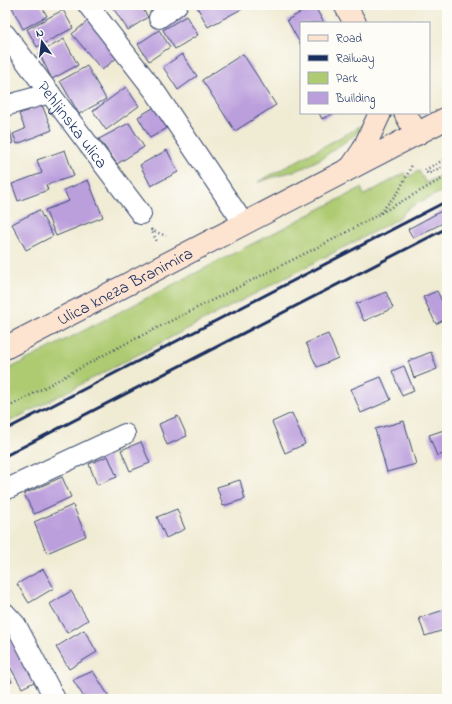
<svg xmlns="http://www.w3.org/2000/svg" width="452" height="704" viewBox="0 0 452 704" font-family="'Indie Flower',sans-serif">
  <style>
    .green { fill: #aecb72; stroke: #647d68 }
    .building { fill: #bb9fdd }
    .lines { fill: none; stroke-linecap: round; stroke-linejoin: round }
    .street-casing { stroke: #3b4b70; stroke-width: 22 }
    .secondary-casing { stroke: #3b4b70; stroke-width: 24 }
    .path { stroke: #3b4b70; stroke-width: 2.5; stroke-dasharray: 1 3; stroke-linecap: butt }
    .street { stroke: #fff; stroke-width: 20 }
    .secondary { stroke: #fde4d1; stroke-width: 22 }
    .rail { stroke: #1b2f5e; stroke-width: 3 }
    .labels { text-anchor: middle; stroke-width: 3; stroke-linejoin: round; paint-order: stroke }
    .street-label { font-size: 17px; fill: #1b2f5e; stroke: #fdfcf7 }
  </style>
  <rect width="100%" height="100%" fill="#fdfcf7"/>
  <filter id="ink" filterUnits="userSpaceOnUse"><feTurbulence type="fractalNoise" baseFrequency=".025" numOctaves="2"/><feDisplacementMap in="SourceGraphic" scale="8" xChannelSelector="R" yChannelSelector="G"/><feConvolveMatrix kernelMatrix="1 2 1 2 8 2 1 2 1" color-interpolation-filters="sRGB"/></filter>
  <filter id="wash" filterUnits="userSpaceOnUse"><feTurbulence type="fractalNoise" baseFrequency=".012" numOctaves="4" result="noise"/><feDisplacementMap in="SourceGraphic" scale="16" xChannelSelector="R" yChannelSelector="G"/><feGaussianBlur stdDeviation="0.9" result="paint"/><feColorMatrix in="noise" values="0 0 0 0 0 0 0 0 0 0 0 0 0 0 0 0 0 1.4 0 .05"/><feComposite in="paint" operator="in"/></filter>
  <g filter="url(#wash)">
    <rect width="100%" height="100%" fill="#f0ebd3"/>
    <!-- green -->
    <path class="green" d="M363,125L360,131L322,158L303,168L258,182Z
      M419,171L426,183L447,172V189L408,208L398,219L5,424V371L361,188L364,195L405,173L408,177Z"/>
    <g id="blocks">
      <!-- building -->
      <path class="building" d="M15,5H41L47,16L23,29L12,7Z
        M111,5H140L148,17L128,30Z
        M196,5H249L208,27Z
        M314,5L324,23H301V45L287,20Z
        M63,10L73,28L37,47L27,29Z
        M186,16L198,35L175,49L163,30Z
        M90,19L119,56L102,70L72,34Z
        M159,30L170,47L149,61L138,44Z
        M64,39L78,65L52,79L39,53Z
        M182,54L197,76L178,90L163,67Z
        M243,54L276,105L235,131L202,80Z
        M87,66L106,99L79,114L60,81Z
        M126,87L139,106L106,130L93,111Z
        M42,105L52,130L17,144L13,134L25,129L19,114Z
        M158,105L169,127L150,138L138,117Z
        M319,113H334L322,119Z
        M7,119L13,143L5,146V120Z
        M129,123L144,147L117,164L99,139Z
        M65,150L74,176L46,185L48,190L18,201L12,184L42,173L37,160Z
        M167,150L178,172L151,186L140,165Z
        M88,180L103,217L56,236L45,210L69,201L64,190Z
        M447,208V221L413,238L408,229Z
        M39,210L53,236L26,250L12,224Z
        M437,291L447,311V318L436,324L423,297Z
        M386,292L393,308L364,321L356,304Z
        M328,334L338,358L317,367L306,343Z
        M431,352L437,369L414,378L408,361Z
        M404,366L414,391L402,396L392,371Z
        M381,377L391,400L361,413L351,389Z
        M292,413L305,444L285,453L272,422Z
        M178,416L187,436L167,445L159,424Z
        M404,421L416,464L387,472L375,429Z
        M447,429V453L437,456L429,435Z
        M141,442L150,463L130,471L121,450Z
        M108,456L117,477L97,485L89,464Z
        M62,477L71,497L34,514L24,494Z
        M240,480L245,499L223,506L217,487Z
        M73,505L86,536L47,553L34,522Z
        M177,509L185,529L166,538L157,517Z
        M43,569L54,588L29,603L17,584Z
        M71,591L88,620L67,633L50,604Z
        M447,609V629L425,636L419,618Z
        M5,626L36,681L22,688L5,658Z
        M84,630L97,652L69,669L56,647Z
        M5,669L12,682L5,685Z
        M93,671L110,698L85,699L73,680Z"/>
    </g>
  </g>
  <g filter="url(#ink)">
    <use href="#blocks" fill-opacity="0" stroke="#3b4b70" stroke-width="1"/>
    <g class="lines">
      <!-- street casing -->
      <g class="street-casing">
        <g id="street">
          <path d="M88,5L156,93L244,224"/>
          <path d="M159,18L177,5"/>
          <path id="s1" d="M5,34L141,214"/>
          <path d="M5,106L50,93"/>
          <path d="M5,490L125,434"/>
          <path d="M5,613L16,625L55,699"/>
        </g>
      </g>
      <!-- secondary casing -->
      <g class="secondary-casing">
        <g id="secondary">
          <path d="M345,5L355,23"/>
          <path d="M405,113L417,134"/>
          <path d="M352,166L363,150L380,113"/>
          <path id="s2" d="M5,348L447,118"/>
        </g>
      </g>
      <!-- path -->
      <path class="path" d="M447,158L425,170L428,174L447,164
        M380,213L399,191L412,165
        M151,229L157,242
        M151,230L166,236
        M5,409L115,349L338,237L447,176"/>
      <!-- street -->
      <use href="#street" class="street"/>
      <!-- secondary -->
      <use href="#secondary" class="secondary"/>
      <!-- rail -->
      <path class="rail" d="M5,430L447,201
        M5,456L447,228"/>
    </g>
  </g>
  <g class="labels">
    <!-- street labels -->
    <g class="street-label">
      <text dy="6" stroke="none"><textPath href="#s1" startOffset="113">Pehljinska ulica</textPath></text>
      <text dy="6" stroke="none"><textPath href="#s2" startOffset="135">Ulica kneza Branimira</textPath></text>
    </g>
  </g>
  <!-- margin -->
  <rect width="452" height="704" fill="none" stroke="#fdfcf7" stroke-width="20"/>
  <!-- legend -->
  <rect x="300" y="22" width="130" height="92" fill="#fdfcf7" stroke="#a3aaba"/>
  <rect x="308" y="35" width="20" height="6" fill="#fde4d1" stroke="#a3aaba"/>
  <text x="336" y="42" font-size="12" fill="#1b2f5e">Road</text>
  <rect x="308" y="55" width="20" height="6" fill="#1b2f5e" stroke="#a3aaba"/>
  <text x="336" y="62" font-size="12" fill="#1b2f5e">Railway</text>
  <rect x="308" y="72" width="20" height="12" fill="#aecb72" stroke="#a3aaba"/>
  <text x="336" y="82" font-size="12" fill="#1b2f5e">Park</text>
  <rect x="308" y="92" width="20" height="12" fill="#bb9fdd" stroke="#a3aaba"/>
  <text x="336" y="102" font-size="12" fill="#1b2f5e">Building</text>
  <!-- north arrow -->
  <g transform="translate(42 42) rotate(346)" stroke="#fdfcf7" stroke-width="3" paint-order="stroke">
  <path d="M0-3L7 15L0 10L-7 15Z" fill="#1b2f5e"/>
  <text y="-6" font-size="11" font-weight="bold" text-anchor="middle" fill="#1b2f5e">N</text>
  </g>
</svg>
